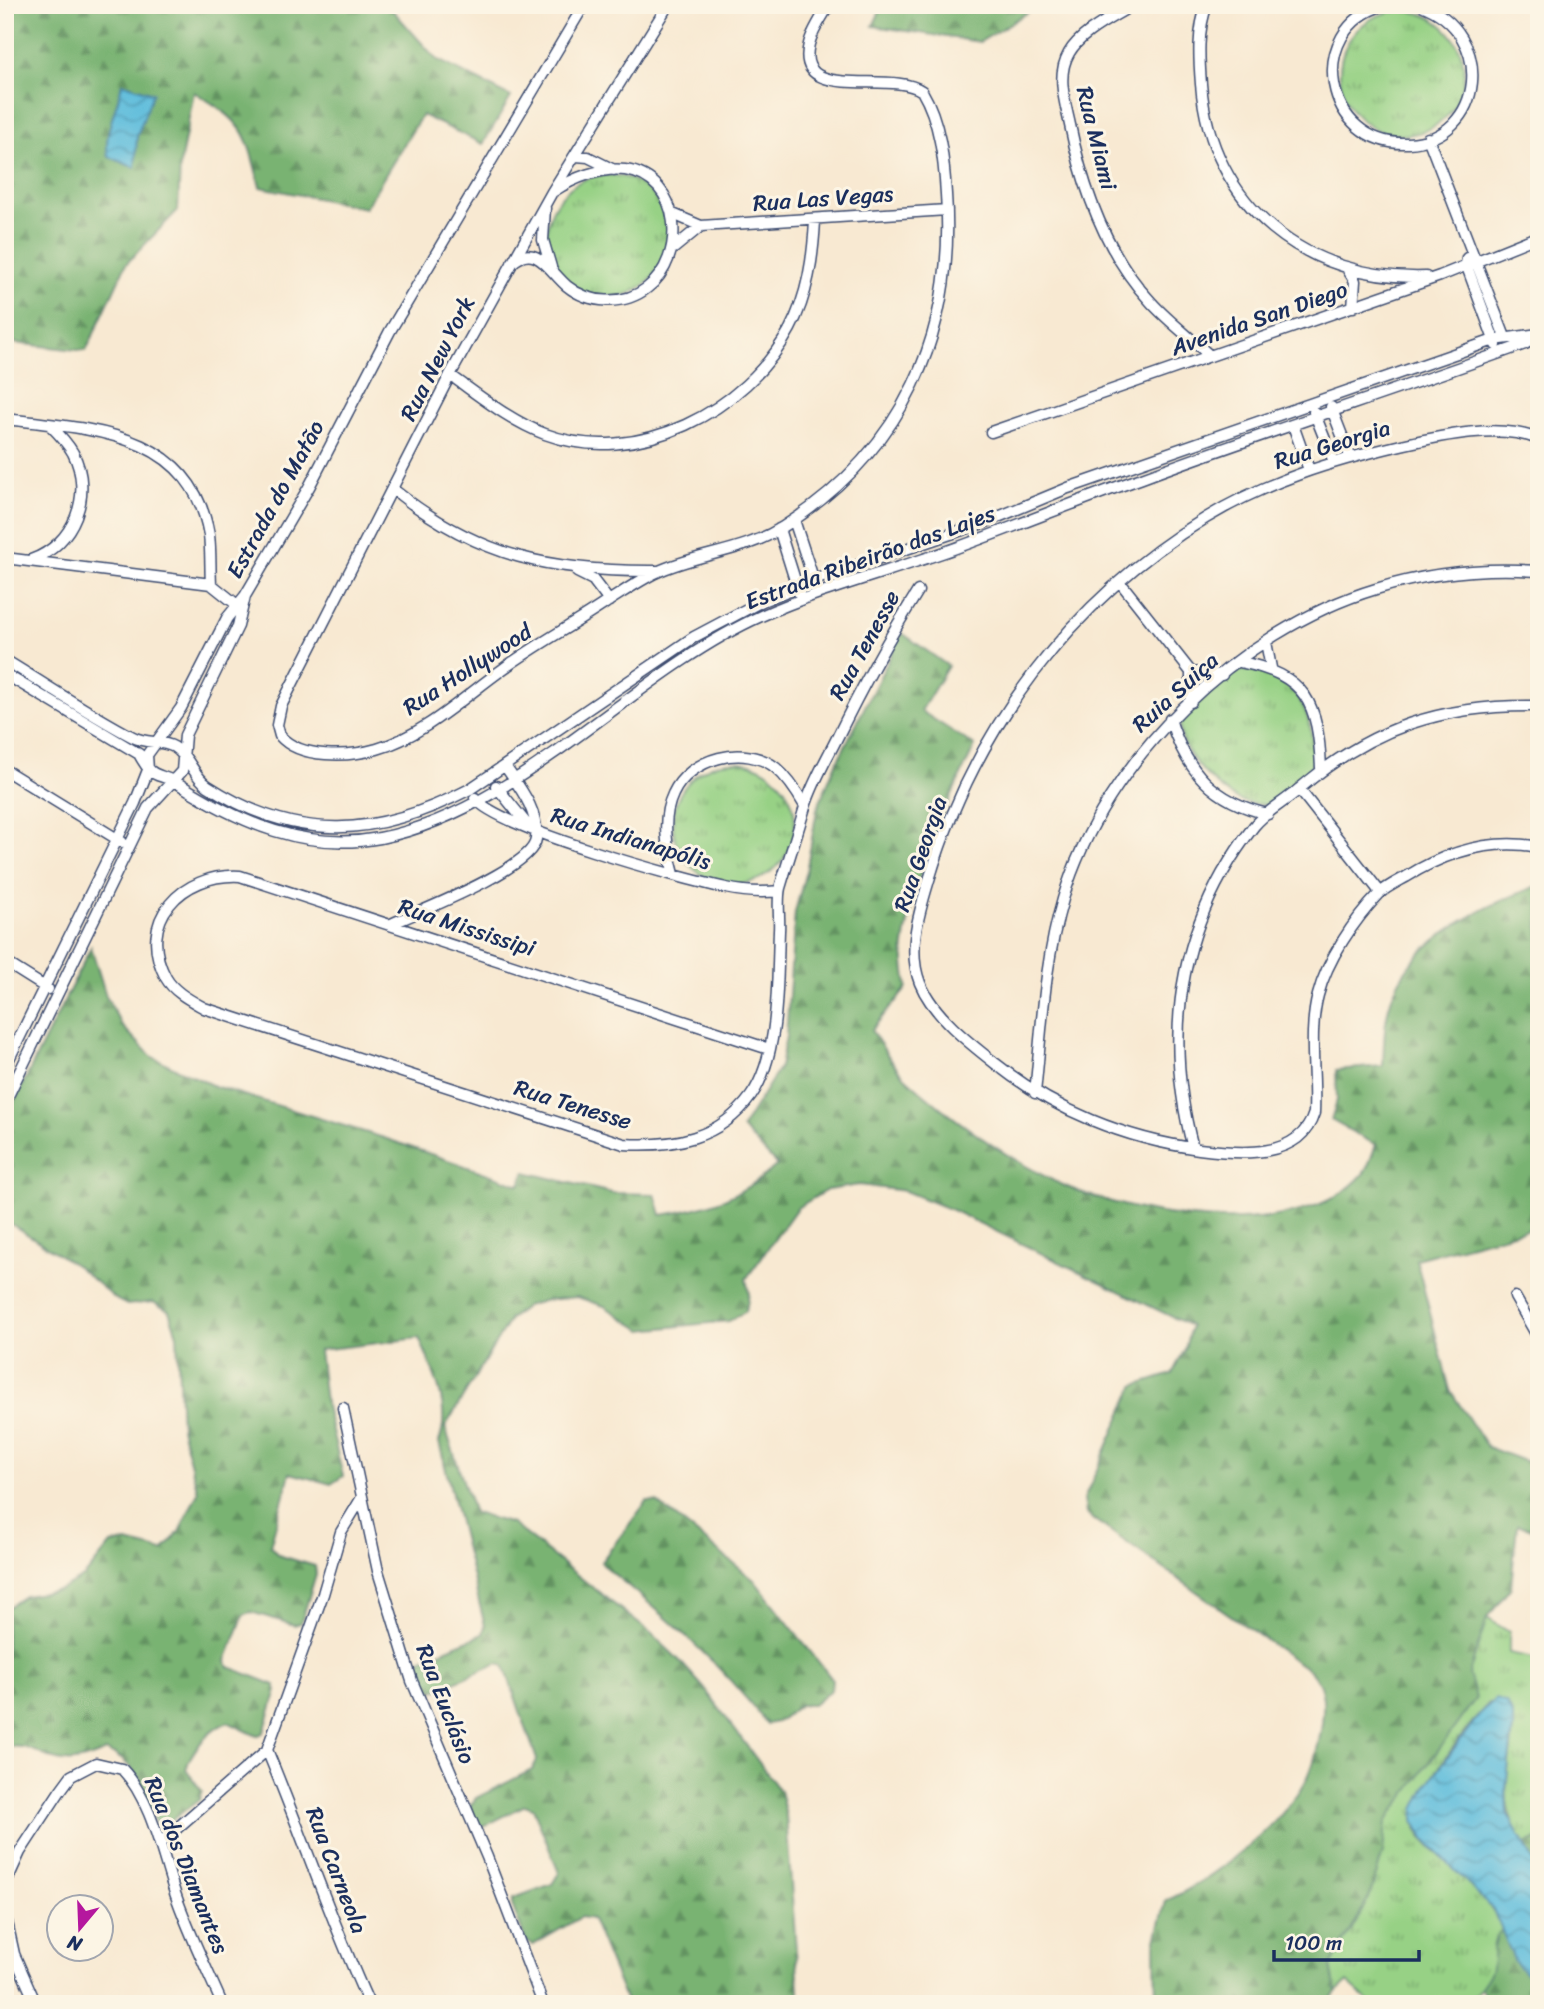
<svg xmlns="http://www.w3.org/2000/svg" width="1544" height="2009" viewBox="0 0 1544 2009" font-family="Sriracha,sans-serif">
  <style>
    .forest { fill: url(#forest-firs); stroke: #4a7168; stroke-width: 2 }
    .park { fill: url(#park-tufts); stroke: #598072; stroke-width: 2 }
    .water { fill: url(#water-waves); stroke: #3c769d; stroke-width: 2 }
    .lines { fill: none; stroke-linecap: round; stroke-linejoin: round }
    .minor-casing { stroke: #3c4b6f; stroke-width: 13 }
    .minor { stroke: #fff; stroke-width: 10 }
    .labels { text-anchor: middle; stroke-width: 6; stroke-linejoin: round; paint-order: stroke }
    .street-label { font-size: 23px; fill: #1b2f5e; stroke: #fcf5e5 }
  </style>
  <defs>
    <pattern id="forest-firs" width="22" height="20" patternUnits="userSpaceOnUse" patternTransform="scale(1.75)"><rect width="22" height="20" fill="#79b372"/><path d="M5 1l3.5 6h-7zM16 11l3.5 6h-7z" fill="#629261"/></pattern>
    <pattern id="park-tufts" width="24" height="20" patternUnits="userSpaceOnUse" patternTransform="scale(1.75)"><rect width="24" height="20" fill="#97d185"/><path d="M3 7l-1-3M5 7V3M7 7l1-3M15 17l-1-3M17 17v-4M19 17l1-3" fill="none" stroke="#7aaa70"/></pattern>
    <pattern id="water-waves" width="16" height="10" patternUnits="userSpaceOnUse" patternTransform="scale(1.75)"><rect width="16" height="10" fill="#5ebddc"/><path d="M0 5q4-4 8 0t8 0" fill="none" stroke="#4d9ab6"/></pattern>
  </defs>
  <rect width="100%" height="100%" fill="#fcf5e5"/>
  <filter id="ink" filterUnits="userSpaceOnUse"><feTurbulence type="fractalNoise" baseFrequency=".0143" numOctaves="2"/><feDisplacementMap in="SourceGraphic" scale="14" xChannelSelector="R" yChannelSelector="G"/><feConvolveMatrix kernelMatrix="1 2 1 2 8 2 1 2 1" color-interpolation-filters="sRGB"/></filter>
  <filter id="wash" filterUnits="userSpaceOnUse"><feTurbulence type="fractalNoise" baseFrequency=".00686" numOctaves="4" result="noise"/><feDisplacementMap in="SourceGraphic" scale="28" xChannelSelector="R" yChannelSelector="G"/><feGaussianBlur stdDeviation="1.57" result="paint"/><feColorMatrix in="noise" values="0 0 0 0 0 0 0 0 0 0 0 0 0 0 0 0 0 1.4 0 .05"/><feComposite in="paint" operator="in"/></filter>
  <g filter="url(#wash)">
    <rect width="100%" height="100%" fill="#f8e9d2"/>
    <!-- forest -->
    <path class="forest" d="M10,5H388L436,59L511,97L483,144L422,115L365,208L260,187C246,130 245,123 194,92L180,164L178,210L126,264L86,351L5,342V17Z
      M883,5H1035L1036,7L980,42L873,26Z
      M902,633L948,666L921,711L975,746C944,809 914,874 904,945C902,959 906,975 907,988L871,1030C882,1045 892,1065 906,1078C946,1115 1005,1157 1054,1181C1130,1218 1301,1247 1363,1174C1369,1167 1372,1154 1376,1145L1331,1120L1337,1100L1336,1070L1383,1066C1384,1041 1384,1015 1394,992C1418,935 1485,907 1539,885V1226L1416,1259L1450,1390L1487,1447L1524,1461L1539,1459V1535L1530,1528L1517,1525L1511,1587L1487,1618L1476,1698L1386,1822L1383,1853L1369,1898L1331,1966L1336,1992L1327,2004H1156L1155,1944L1166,1901C1213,1879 1277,1829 1304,1784C1316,1765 1328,1711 1321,1689C1320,1683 1314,1676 1310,1671L1086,1514L1084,1499L1134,1386L1172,1374L1185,1349L1191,1326L952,1210L905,1191L859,1185L827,1190L797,1208L746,1279L749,1293L746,1311L729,1321L642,1330L604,1306L577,1297L547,1300L526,1306L510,1319L445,1427L474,1513L512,1524L652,1634L679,1660L704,1688L780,1791L786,1816L800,2004H627L592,1919L581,1917L533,1945L526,1941L512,1905L514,1898L552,1884L559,1873L533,1808L525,1805L483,1827L475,1823L470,1806L476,1798L532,1770L537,1760L504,1665L498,1663L431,1692L425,1689L417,1669L420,1660L483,1634L485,1626L439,1442C452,1407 433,1371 419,1338L319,1350L325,1402L343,1476L331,1484L290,1473L270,1546L278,1555L315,1566L316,1574L301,1623L294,1625L251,1612L244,1614L226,1661L229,1667L275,1685L277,1690L264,1732L257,1736L228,1722C210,1729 190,1751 186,1770L202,1791L199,1800L165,1825L156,1823C143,1792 139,1762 106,1751C92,1757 79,1763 63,1761C42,1759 28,1741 5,1748L6,1609L25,1596L60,1590L85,1576L111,1544L127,1542L163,1551L179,1532L198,1492L181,1428L177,1335L169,1311L153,1302L127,1305L117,1300L78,1267L5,1220V1120L91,947L106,996L122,1026L152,1057L214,1086L384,1138L520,1185L525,1172L612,1193L655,1194L661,1215C707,1208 742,1197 777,1165L742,1128L780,1067L786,1036L795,912L807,867L817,809L833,770Z
      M647,1501L657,1502L754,1580L832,1679L831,1690L813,1705H800L777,1722L767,1724C720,1663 665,1615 605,1567L601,1562Z
      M1539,1838V1871L1523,1846Z
      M1503,1930L1515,1962L1539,1987V2004H1490L1480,1987C1494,1971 1490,1952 1498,1933Z"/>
    <!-- park -->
    <path class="park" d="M1340 73a62 62 0 1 1 124 0a62 62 0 1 1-124 0Z
      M547 236a61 61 0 1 1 122 0a61 61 0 1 1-122 0Z
      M1240,670C1282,670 1307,697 1312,737C1314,747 1315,760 1310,769C1303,784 1282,796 1268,805C1258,804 1246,804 1237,799C1216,788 1171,745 1182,718C1188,702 1225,679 1240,670Z
      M673 823a61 61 0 1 1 122 0a61 61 0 1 1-122 0Z
      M1487,1618L1509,1632V1653L1539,1659V1838L1523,1846C1492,1790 1514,1772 1513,1715L1489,1703C1472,1721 1412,1797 1414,1819C1417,1842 1450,1863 1466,1879C1481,1895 1495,1909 1503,1930C1488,1938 1496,1957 1491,1971C1486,1983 1476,1993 1468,2004H1372L1347,1982L1336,1992L1331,1966L1369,1898L1383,1853L1386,1822L1476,1698L1469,1674Z"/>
    <!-- water -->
    <path class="water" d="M122,83L153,93L137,136L135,168L108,156C103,132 118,108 122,83Z
      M1496,1699L1507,1703L1513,1715V1727L1506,1788L1507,1813L1539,1871V1987L1515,1962L1493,1909L1426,1841L1414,1821L1415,1809L1427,1785L1482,1711Z"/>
  </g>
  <g filter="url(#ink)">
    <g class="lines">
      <!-- minor casing -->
      <g class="minor-casing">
        <path id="minor" d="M668,5L552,192L450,375L281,706L277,725L280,736C300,759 349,757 377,749C423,736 465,696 503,669C536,645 573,625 607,602C623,592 640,580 657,572C698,553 742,553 783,527C903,451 956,334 946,194C944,160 940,121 922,91C891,69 794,104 809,44C812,31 822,17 829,5
          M1132,5C1112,18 1081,32 1069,53C1056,75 1065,102 1070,125C1083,189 1106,254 1151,302C1169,322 1191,338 1210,356
          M1207,5C1197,30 1199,59 1201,84C1211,207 1307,281 1426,277
          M1384,5C1303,29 1324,147 1408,143C1485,139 1497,33 1421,5
          M1428,138L1505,337
          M576,156L588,157L614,170
          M545,208L543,240L551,267
          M673,214L701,226L947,210
          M674,248L701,226
          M1467,258L1466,264L1496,345
          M512,263C536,241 550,272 567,286C589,304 624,306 647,288C687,258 683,178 625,170C601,167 573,178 554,191
          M1348,270L1355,281L1353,307
          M450,375C480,396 510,421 545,434C637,468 746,411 790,329C808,295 813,258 815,221
          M1331,407L1350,456
          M1314,412L1334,462
          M5,419C91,429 191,431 209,535C211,551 210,568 211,584L5,558
          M1293,425L1309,470
          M991,432L1440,276L1539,236
          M1539,440C1502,422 1440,436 1401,445C1333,461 1267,481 1206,518C1071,600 974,729 929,880C919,913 907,950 920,983C933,1015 969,1043 996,1064C1054,1110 1125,1139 1199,1149C1239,1154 1300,1160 1314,1113C1316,1075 1308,1032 1318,995C1327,960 1354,920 1379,894C1386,887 1397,882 1406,877C1446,852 1491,838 1539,847
          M394,490C479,558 552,572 658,571
          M794,520L816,587
          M779,529L799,593
          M31,560C74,545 94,494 73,453C67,442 58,433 49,424
          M577,572L593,580L609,601
          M1120,582L1191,672
          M211,584L241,608
          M1266,642L1271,668
          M5,660C48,686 89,714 133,737C146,744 162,740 174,747C190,757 193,776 208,786C298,844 378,837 470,789L694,637L762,601L814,580L986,522L1068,488L1494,340L1539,334
          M1240,662C1307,675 1318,703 1321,768
          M1191,672L1222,675
          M5,674L139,754C154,782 157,771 179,784C240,823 306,852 380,838C519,811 632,674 761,616C824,588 892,571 956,548C1019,525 1080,500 1142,478C1269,431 1398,390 1525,344L1539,336
          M1191,702V672
          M1170,719C1186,771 1214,802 1268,814
          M5,770L122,842
          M496,786L530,828
          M1299,789L1380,892
          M475,798C497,828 682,879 726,888C744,892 761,893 779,891
          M674,874C667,849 661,819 673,794C689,758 745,743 776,768C788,778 797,792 805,806
          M391,924C418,912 533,868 536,839C539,811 520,788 505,766
          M5,962L48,989
          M769,1049L240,876C182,873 135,921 166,978C174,992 190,1000 204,1008L624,1144C673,1147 720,1139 751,1096C780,1055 777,979 779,931C780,918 777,901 780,888C788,861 797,834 805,807C812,784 825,762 836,740C861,689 888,639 918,591
          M5,1067L135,803L148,770L147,755L181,708L227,618L245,596
          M1035,1093C1042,1027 1044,963 1063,899C1103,761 1239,630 1376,589C1428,573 1484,567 1539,571
          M5,1102L148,808L182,771L185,735L238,626L245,596L309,487L390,331L584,5
          M1193,1148C1162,1031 1179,923 1254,826C1266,811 1285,802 1299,789C1372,727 1443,704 1539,706
          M1515,1297L1539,1339
          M343,1408L378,1571L412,1681L487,1857L543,2004
          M267,1750C302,1834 331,1921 369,2004
          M160,1843L267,1750L323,1594L341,1532L361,1499
          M5,1885L20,1852L60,1791L71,1776L96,1763L122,1769C151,1799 162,1854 175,1893C188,1931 206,1967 222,2004
          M5,1913L14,1954L5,1986
          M14,1954L36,2004"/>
      </g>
      <!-- minor -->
      <use href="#minor" class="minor"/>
    </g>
  </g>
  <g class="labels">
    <!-- street labels -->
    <g class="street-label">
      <text transform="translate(1097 138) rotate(76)" y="8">Rua Miami</text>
      <text transform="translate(823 198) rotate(-4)" y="8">Rua Las Vegas</text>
      <text transform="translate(1259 318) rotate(-19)" y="8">Avenida San Diego</text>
      <text transform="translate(437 358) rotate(-63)" y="8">Rua New York</text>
      <text transform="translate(1332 444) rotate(-17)" y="8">Rua Georgia</text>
      <text transform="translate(275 499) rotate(-61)" y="8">Estrada do Matão</text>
      <text transform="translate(870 557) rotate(-20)" y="8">Estrada Ribeirão das Lajes</text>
      <text transform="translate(864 645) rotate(-61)" y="8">Rua Tenesse</text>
      <text transform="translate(467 669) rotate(-33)" y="8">Rua Hollywood</text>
      <text transform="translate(1175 692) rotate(-42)" y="8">Ruia Suiça</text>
      <text transform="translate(631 838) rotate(17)" y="8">Rua Indianapólis</text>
      <text transform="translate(920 854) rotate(-71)" y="8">Rua Georgia</text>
      <text transform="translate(467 927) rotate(18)" y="8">Rua Mississipi</text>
      <text transform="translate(573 1104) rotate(17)" y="8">Rua Tenesse</text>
      <text transform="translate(446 1704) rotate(69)" y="8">Rua Euclásio</text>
      <text transform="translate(187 1865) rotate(68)" y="8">Rua dos Diamantes</text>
      <text transform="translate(337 1870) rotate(69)" y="8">Rua Carneola</text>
    </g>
  </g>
  <!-- margin -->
  <rect width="1544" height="2009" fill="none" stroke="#fcf5e5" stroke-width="28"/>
  <!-- north arrow -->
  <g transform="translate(80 1928) rotate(199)"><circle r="33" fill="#fcf5e5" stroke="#a2a6af" stroke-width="2"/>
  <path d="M0-5L12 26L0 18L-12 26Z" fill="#b5179e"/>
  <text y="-10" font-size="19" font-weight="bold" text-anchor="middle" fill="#1b2f5e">N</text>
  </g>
  <!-- scale -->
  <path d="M1274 1950v10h145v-10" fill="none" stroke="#1b2f5e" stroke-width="3.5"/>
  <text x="1285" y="1950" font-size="21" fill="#1b2f5e" stroke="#fcf5e5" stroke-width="5" paint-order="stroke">100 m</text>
</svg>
